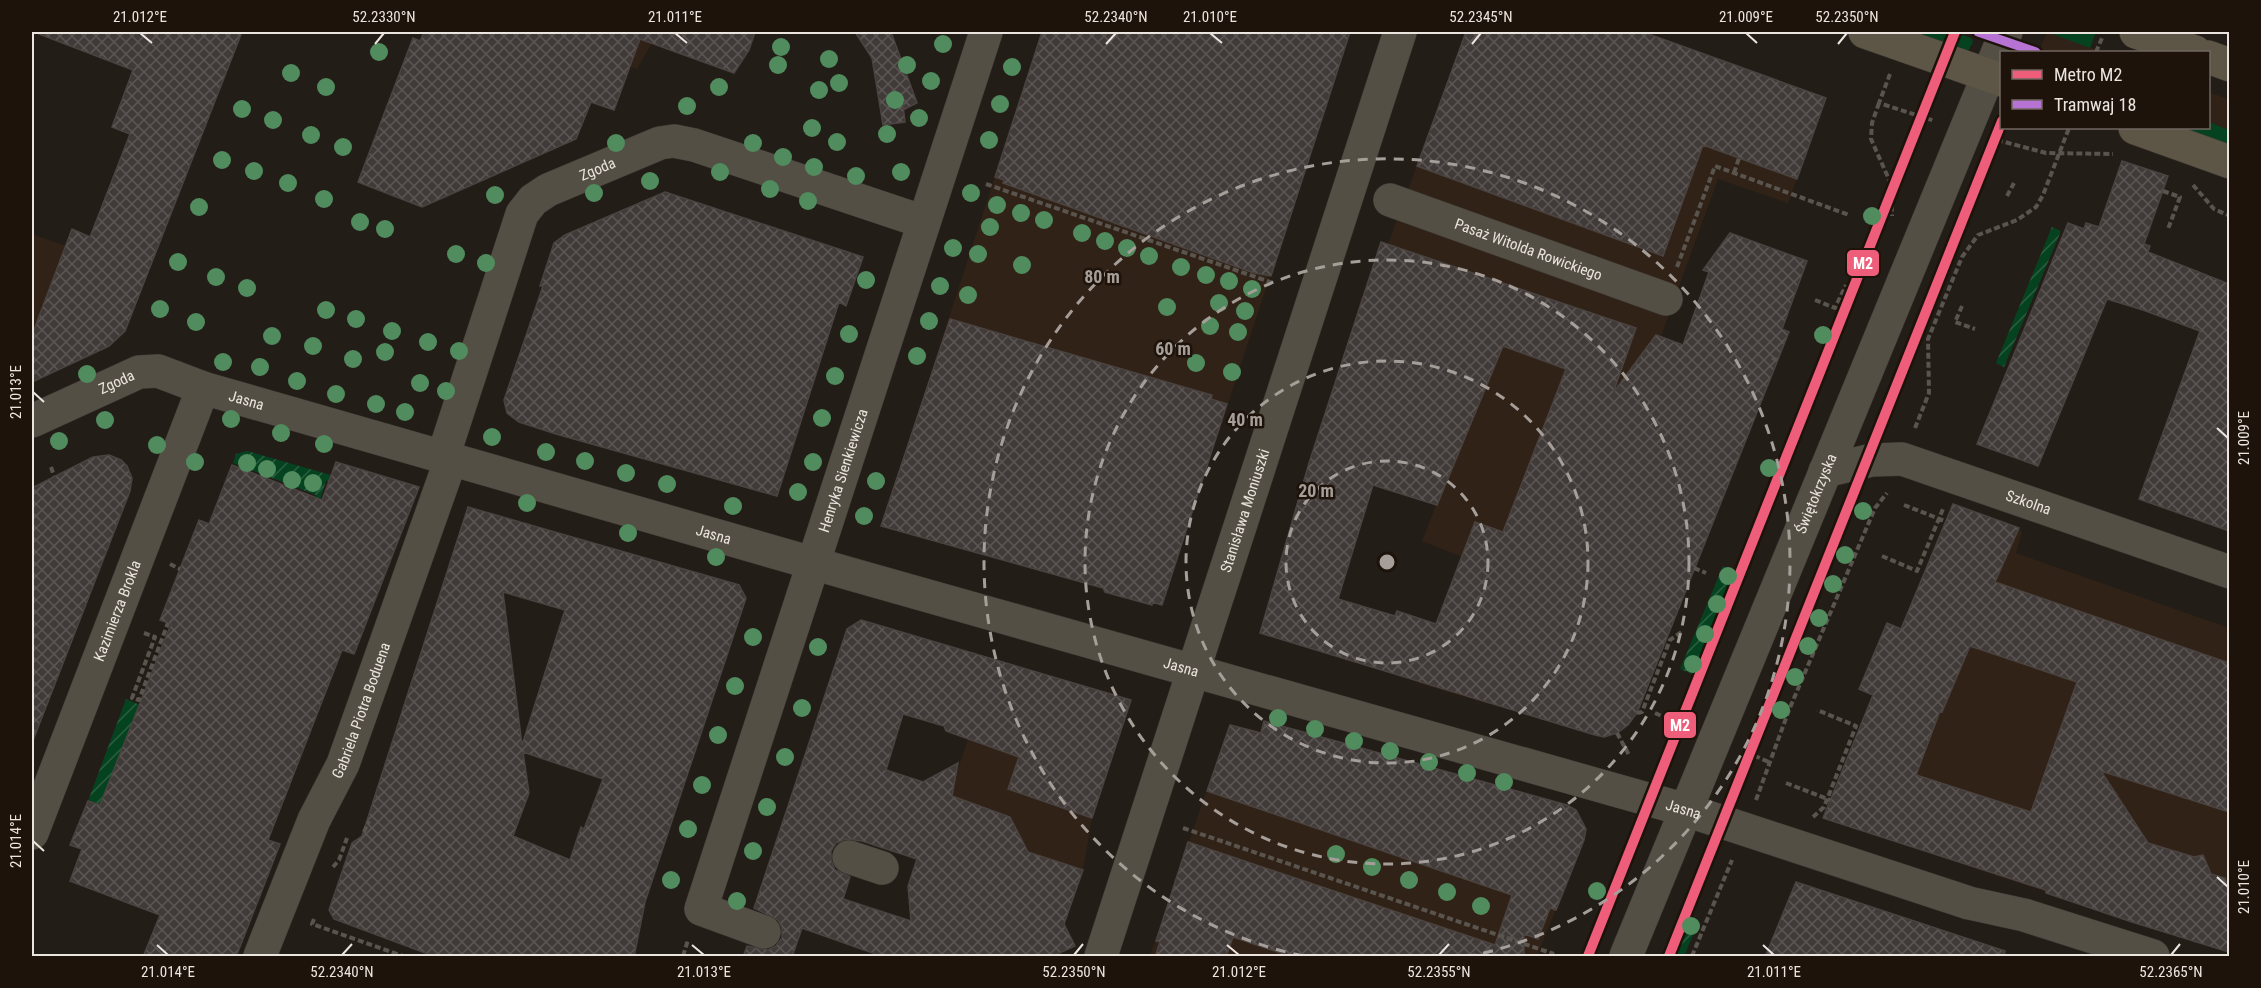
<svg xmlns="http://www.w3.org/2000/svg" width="2261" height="988" viewBox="0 0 2261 988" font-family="'Roboto Condensed',sans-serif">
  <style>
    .built { fill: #312217 }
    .grass { fill: #054320 }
    .garden { fill: url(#garden-furrows) }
    .building { fill: url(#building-cross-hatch); stroke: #4a4340; stroke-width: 1.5; fill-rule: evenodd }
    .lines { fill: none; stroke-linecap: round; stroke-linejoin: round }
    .minor-casing { stroke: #3e3935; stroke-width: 34 }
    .major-casing { stroke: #3e3935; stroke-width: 34 }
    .path { stroke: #59554e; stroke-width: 4; stroke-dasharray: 6 3; stroke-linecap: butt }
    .minor { stroke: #544f44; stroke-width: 33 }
    .major { stroke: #5d5646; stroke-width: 33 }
    .tram-1-casing { stroke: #1d130b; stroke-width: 14 }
    .tram-1 { stroke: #b673d3; stroke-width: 9 }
    .metro-1-casing { stroke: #1d130b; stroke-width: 15 }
    .metro-1 { stroke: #ee5d79; stroke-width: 10 }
    .tree { fill: #518c5e }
    .ticks { fill: none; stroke: #ece4df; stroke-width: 2 }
    .ring { fill: none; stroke: #a69e99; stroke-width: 3; stroke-dasharray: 10 8 }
    .labels { text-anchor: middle; stroke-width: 5; stroke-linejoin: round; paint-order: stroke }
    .street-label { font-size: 15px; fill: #ece4df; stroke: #1d130b }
    .centre { fill: #a69e99; stroke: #1d130b; stroke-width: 3 }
    .ring-label { font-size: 18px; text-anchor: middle; font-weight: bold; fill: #a69e99; stroke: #1d130b; stroke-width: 5; stroke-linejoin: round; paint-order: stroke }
    .line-badge { stroke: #1d130b; stroke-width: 2 }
    .badge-label { font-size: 16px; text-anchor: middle; font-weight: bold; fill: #fff }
    .neatline { fill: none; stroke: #ece4df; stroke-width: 2 }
    .ticks-label { font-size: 15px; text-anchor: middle; fill: #ece4df }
  </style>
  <defs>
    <pattern id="garden-furrows" width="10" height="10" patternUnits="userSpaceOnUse" patternTransform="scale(1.5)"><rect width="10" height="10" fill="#054320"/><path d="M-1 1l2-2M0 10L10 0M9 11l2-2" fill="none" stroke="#2a5e40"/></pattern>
    <pattern id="building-cross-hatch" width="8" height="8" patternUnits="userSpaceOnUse" patternTransform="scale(1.5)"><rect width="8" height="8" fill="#403a38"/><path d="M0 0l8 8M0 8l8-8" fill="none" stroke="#5c5654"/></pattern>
  </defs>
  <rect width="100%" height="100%" fill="#231d18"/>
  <!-- built -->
  <path class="built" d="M531,32H658L637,69Z
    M1042,32H1350L1162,605L1152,602L1147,604L1109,593L1103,588L881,526Z
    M1466,32H1568L1818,122L1788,203L1718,179L1661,336L1683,344L1692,341L1706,538L1637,713L1628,725L1617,733L1603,737L1418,683L1462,557L1422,541L1436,505L1319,434L1362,296L1594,379L1615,320L1388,244Z
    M2047,32H2050L2103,52H2039Z
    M2208,92L2229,99V130L2209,122Z
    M32,234L66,246L65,250L146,278L125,331L109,346L32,382Z
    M1952,504L2019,528L2022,532L2016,553L2229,628V952L1823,818L1873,695L1859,689L1887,623L1901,629Z
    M1011,665L1131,700L1092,818L1083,870L1064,924L1075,946L1054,956H914L917,953L949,795L968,739Z
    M1264,721L1567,805L1576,810L1586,829L1584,840L1537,956H1150L1229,725L1259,733Z"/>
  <!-- grass -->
  <path class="grass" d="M1915,32H1954L1971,38L1973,42L1968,51L1914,34Z
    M2050,33V32H2096L2090,48Z
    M2209,122L2229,130V146L2179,128H2208Z"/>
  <!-- garden -->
  <path class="garden" d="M2052,227L2061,231L2004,367L1996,363Z
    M247,451L341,478L338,484L326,481L320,500L316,498V495L233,463L236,454Z
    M1723,566L1736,572L1694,675L1680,669Z
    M126,699L140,705L100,805L88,801Z
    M1679,912L1699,921L1684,956H1675L1663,951Z"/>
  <!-- building -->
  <path class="building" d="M39,32H242L125,331L109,346L32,382V335L72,229L90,237L130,134L112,127L133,70L39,34Z
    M424,32H755L749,50L734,73L640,39L614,110L591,102L576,139L422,207L358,182L413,38L420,41Z
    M855,32H891L917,103L905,109L903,105L905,122L883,125L872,58Z
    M1042,32H1350L1271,276L1254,273L1003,183L1004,180L995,177Z
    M1466,32H1643L1826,98L1797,179L1703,145L1663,256L1417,166Z
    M2122,161L2168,176L2144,244L2150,246L2148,252L2229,284V531L2139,499L2200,331L2143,310L2107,299L2038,466L1977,444L2068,223L2084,229L2086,223L2099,227Z
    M665,192L863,257L846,306L839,302L777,496L556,434L519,422L507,413L504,400L543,286H540L554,243L565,235Z
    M1730,233L1807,261L1782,329L1789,332L1637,713L1628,725L1617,733L1604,737L1595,735L1260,633L1309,463L1381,242L1636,328L1613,393L1656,335L1683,345L1709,272L1703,270ZM1503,346L1566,369L1503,532L1475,522L1436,624L1397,611L1395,616L1338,599L1373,485L1437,505Z
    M950,319L1201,392L1212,395L1211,399L1227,404L1162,605L1152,602V605L1105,592L1103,588L881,526Z
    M109,455L121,460L127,466L132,478L130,491L32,743V488L93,457Z
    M336,462L419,487L354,654L342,650L268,840L280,844L261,893L236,957H143L160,915L70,881L82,849L70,845L88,801L100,805L171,624L160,620L199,520L209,524L232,465L322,500Z
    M1953,504L2019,528L1995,582L2229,663V812L2101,771L2148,843L2194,857L2203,855L2211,874L2225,878L2229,890V952L2132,922L2046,893V890L1823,818L1873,695L1859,689L1887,623L1901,629ZM1970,646L2077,682L2031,812L1916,775L1940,711L1942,712Z
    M468,507L739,585L746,598L645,902L634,957H436L334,919L329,910L352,843L362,836ZM503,592L565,610L522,745ZM523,752L603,779L584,829L581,827L570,860L513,836L529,793Z
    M861,620L1131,700L1092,818L1008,789L1019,757L946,731L944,726L903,714L886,770L923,782L958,763L952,796L1010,817L1028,852L1083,870L1064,924L1075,946L1053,956H881L802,928L792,957H743L747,946L768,950L776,946L782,938V928L778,920L754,908L847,629ZM846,839L862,841L917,859L908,886L911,921L843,899L850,877L835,870L831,860V851L836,843Z
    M1264,721L1567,805L1576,810L1586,829L1584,840L1556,910L1550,908L1538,939L1524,934V957H1292L1233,937L1226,957H1155L1160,942L1156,941L1188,842L1495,945L1512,895L1207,791L1230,725L1261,733Z
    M1796,882L2005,951L2004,957H1765Z"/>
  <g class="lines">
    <!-- minor casing -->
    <g class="minor-casing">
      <g id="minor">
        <path id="s1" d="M1390,200L1666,299"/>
        <path id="s2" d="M32,421L139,372L158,371L203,388L861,577L1686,810L1969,903L2024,915L2153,956"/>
        <path id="s3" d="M443,457L522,214L533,200L548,190L660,143L674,141L694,145L924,222"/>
        <path id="s4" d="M1825,471L1872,460L1902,459L2230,572"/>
        <path id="s5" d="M32,833L203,388"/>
        <path d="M849,857L882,868"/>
        <path id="s6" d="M764,932L701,909L986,32"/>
        <path id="s7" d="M260,956L314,820L343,764L451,459"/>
        <path id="s8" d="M1101,956L1400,32"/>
        <path id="s9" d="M1626,956L2006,32"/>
      </g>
    </g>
    <!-- major casing -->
    <g class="major-casing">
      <path id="major" d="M1865,32L2002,80
        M2136,32L2195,52
        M2208,57L2230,65
        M2135,128L2230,162"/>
    </g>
    <!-- path -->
    <path class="path" d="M2096,52L2102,38
      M1890,74L1879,103L1935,121
      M1879,103L1872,123L1871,139L1891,184L1892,216
      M1997,140L2046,153L2113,154
      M1734,173L1739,158
      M986,184L1273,283
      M2193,185L2214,209L2230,216
      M2163,191L2180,197L2168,229
      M2007,196L2014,183
      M1677,267L1715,166L1849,215
      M1815,300L1835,308L1846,285
      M1962,306L1955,322L1975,329
      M1772,358L1777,360
      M1915,428L1929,393L1928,339L1962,257L1978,235L2017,220L2036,207L2043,195L2069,128
      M51,467L54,476
      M1904,505L1945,521
      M1882,556L1917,571L1943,509
      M170,564L180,569
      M1694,568L1706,573
      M144,633L155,637L132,698L139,700L168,623
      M1637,713L1642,712L1670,640L1683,631
      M1655,713L1684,726
      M1617,733L1629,755
      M1746,752L1771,763
      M1786,783L1830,800
      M1756,800L1789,710L1875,508L1887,493
      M1813,817L1824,807L1856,726L1817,710
      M1183,828L1554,954
      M364,832L369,821
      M333,867L339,860L347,838
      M314,919L312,924L403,956
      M683,956L688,940
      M1692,956L1732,860"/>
    <!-- minor -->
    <use href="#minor" class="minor"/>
    <!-- major -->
    <use href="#major" class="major"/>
    <!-- tram-1 casing -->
    <g class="tram-1-casing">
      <path id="tram-1" d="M1978,32L2036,52"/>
    </g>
    <!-- tram-1 -->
    <use href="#tram-1" class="tram-1"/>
    <!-- metro-1 casing -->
    <g class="metro-1-casing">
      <path id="metro-1" d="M1588,956L1955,32
        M1669,956L2002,121"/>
    </g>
    <!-- metro-1 -->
    <use href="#metro-1" class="metro-1"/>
  </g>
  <!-- trees -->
  <g class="tree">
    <circle cx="943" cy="44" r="9"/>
    <circle cx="781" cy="47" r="9"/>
    <circle cx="379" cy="52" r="9"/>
    <circle cx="829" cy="59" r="9"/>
    <circle cx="778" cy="65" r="9"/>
    <circle cx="907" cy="65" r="9"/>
    <circle cx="1012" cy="67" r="9"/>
    <circle cx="291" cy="73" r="9"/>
    <circle cx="931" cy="81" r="9"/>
    <circle cx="839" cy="83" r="9"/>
    <circle cx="326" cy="87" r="9"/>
    <circle cx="719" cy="87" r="9"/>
    <circle cx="819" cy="90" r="9"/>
    <circle cx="895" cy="100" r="9"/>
    <circle cx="1000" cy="104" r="9"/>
    <circle cx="687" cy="106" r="9"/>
    <circle cx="242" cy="109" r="9"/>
    <circle cx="919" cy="118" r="9"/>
    <circle cx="273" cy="120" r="9"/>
    <circle cx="812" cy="128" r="9"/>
    <circle cx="887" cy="134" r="9"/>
    <circle cx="311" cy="135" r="9"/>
    <circle cx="989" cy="140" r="9"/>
    <circle cx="837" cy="142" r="9"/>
    <circle cx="616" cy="143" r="9"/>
    <circle cx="753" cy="143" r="9"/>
    <circle cx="343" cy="147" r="9"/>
    <circle cx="783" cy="157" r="9"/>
    <circle cx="222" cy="160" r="9"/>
    <circle cx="814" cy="167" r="9"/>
    <circle cx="254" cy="171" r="9"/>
    <circle cx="720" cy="172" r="9"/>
    <circle cx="901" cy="172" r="9"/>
    <circle cx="856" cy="176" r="9"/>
    <circle cx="650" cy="181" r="9"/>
    <circle cx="288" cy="183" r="9"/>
    <circle cx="770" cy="189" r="9"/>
    <circle cx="594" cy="193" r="9"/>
    <circle cx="971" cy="193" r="9"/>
    <circle cx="495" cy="195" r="9"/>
    <circle cx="324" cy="199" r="9"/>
    <circle cx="808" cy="201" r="9"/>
    <circle cx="997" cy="205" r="9"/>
    <circle cx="199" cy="207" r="9"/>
    <circle cx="1021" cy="213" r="9"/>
    <circle cx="1872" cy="216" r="9"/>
    <circle cx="1044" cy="220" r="9"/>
    <circle cx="360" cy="222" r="9"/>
    <circle cx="990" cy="227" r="9"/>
    <circle cx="385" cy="229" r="9"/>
    <circle cx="1082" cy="233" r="9"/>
    <circle cx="1105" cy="241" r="9"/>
    <circle cx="953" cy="248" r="9"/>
    <circle cx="1127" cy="248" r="9"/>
    <circle cx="456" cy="254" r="9"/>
    <circle cx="978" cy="254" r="9"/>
    <circle cx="1149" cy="256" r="9"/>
    <circle cx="178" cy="262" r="9"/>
    <circle cx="486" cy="263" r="9"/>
    <circle cx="1022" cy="265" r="9"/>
    <circle cx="1181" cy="267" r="9"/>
    <circle cx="1206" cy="275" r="9"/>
    <circle cx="216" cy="277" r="9"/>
    <circle cx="866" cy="280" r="9"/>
    <circle cx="1229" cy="281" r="9"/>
    <circle cx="940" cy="286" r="9"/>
    <circle cx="247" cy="288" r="9"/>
    <circle cx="1252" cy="289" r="9"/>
    <circle cx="968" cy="295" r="9"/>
    <circle cx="1219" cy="303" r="9"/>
    <circle cx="1167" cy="307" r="9"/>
    <circle cx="160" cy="309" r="9"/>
    <circle cx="326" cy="310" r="9"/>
    <circle cx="1245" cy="311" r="9"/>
    <circle cx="356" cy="319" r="9"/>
    <circle cx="929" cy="321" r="9"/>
    <circle cx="196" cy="322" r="9"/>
    <circle cx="1210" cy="326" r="9"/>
    <circle cx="392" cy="331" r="9"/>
    <circle cx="1238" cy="332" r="9"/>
    <circle cx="849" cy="334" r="9"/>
    <circle cx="1823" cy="335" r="9"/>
    <circle cx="272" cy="336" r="9"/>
    <circle cx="428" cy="342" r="9"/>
    <circle cx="313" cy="346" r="9"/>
    <circle cx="459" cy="351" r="9"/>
    <circle cx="385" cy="352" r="9"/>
    <circle cx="917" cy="356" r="9"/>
    <circle cx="353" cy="359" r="9"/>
    <circle cx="223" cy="362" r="9"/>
    <circle cx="1196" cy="363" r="9"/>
    <circle cx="260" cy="367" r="9"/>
    <circle cx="1232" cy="372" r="9"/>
    <circle cx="87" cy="374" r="9"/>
    <circle cx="835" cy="376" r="9"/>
    <circle cx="297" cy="381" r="9"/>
    <circle cx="420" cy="383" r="9"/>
    <circle cx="446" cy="391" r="9"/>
    <circle cx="336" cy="394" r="9"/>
    <circle cx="376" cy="404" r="9"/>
    <circle cx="405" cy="412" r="9"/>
    <circle cx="822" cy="418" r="9"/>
    <circle cx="231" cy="419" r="9"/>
    <circle cx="105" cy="420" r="9"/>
    <circle cx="281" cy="433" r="9"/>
    <circle cx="492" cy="437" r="9"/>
    <circle cx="59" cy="441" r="9"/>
    <circle cx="324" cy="444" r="9"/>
    <circle cx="157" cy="445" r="9"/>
    <circle cx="546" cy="452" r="9"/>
    <circle cx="585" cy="461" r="9"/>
    <circle cx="195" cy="462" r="9"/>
    <circle cx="813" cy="462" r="9"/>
    <circle cx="247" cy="463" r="9"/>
    <circle cx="1769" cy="468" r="9"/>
    <circle cx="267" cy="469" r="9"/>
    <circle cx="626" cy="473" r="9"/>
    <circle cx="292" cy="480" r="9"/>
    <circle cx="876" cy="481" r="9"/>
    <circle cx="313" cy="483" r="9"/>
    <circle cx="667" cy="484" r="9"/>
    <circle cx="798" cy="492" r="9"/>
    <circle cx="527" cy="503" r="9"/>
    <circle cx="733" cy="506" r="9"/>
    <circle cx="1863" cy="511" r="9"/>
    <circle cx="864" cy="516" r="9"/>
    <circle cx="628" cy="533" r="9"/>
    <circle cx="1845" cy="555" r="9"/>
    <circle cx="716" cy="557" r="9"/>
    <circle cx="1728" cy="576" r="9"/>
    <circle cx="1833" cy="584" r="9"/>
    <circle cx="1717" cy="604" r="9"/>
    <circle cx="1819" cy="618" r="9"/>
    <circle cx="1705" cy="634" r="9"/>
    <circle cx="753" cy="637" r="9"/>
    <circle cx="1808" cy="646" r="9"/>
    <circle cx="818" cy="647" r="9"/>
    <circle cx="1693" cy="664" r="9"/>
    <circle cx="1795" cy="677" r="9"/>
    <circle cx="735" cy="686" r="9"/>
    <circle cx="802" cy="708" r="9"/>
    <circle cx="1781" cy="710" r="9"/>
    <circle cx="1278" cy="718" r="9"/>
    <circle cx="1315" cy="729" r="9"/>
    <circle cx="718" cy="735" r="9"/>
    <circle cx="1354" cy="741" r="9"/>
    <circle cx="1390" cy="751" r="9"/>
    <circle cx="785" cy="757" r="9"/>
    <circle cx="1429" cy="762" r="9"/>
    <circle cx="1467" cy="773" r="9"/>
    <circle cx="1504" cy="782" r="9"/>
    <circle cx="702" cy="785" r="9"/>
    <circle cx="767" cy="807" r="9"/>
    <circle cx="688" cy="829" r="9"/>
    <circle cx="753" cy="851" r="9"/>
    <circle cx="1336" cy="854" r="9"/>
    <circle cx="1372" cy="867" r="9"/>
    <circle cx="671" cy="880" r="9"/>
    <circle cx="1409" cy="880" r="9"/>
    <circle cx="1597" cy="891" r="9"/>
    <circle cx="1447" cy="892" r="9"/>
    <circle cx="737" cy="901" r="9"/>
    <circle cx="1481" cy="906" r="9"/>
    <circle cx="1691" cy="926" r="9"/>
  </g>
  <!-- ticks -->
  <path class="ticks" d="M140,33L152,43M675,33L687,43M1210,33L1222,43M1746,33L1757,43M375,44L384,33M1106,44L1116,33M1472,44L1481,33M1838,44L1847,33M33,392L44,402M2217,428L2228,438M33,841L44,851M2217,877L2228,887M157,945L168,955M692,945L704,955M1227,945L1239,955M1763,945L1774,955M342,955L352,944M1074,955L1083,944M1439,955L1449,944M2171,955L2180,944"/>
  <!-- distance rings -->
  <g class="ring">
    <circle cx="1387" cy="562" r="101"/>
    <circle cx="1387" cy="562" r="201"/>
    <circle cx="1387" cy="562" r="302"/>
    <path d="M1303 956A403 403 0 1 1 1471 956"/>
  </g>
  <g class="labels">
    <!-- street labels -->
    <g class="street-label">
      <text dy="5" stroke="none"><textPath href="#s3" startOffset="345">Zgoda</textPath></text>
      <text dy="5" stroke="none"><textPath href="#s1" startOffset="147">Pasaż Witolda Rowickiego</textPath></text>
      <text dy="5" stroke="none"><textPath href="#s2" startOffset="93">Zgoda</textPath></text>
      <text dy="5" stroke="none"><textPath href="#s2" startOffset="230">Jasna</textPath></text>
      <text dy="5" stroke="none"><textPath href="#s6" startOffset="528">Henryka Sienkiewicza</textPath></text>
      <text dy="5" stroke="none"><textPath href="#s9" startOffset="500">Świętokrzyska</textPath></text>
      <text dy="5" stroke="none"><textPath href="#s4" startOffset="212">Szkolna</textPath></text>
      <text dy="5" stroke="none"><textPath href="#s8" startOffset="468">Stanisława Moniuszki</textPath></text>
      <text dy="5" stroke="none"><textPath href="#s2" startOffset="716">Jasna</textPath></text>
      <text dy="5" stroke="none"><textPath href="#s5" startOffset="238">Kazimierza Brokla</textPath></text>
      <text dy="5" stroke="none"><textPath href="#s2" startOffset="1202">Jasna</textPath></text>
      <text dy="5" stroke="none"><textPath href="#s7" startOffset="266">Gabriela Piotra Boduena</textPath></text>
      <text dy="5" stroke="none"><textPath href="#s2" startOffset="1724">Jasna</textPath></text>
    </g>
  </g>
  <circle cx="1387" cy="562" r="9" class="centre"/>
  <g class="ring-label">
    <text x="1102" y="283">80 m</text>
    <text x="1173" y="355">60 m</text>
    <text x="1245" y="426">40 m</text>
    <text x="1316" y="497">20 m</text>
  </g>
  <g class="line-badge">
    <rect x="1846" y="249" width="34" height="28" rx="6" fill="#ee5d79"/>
    <rect x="1663" y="711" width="34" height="28" rx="6" fill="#ee5d79"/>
  </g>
  <g class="badge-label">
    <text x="1863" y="269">M2</text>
    <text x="1680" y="731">M2</text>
  </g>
  <!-- border -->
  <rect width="2261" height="988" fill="none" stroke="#1d130b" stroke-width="66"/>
  <!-- legend -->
  <rect x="2000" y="51" width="210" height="78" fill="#1d130b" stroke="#706760" stroke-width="1.5"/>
  <rect x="2012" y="70" width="30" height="9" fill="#ee5d79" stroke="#706760" stroke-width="1.5"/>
  <text x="2054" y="81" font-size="18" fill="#ece4df">Metro M2</text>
  <rect x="2012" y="100" width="30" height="9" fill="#b673d3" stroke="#706760" stroke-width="1.5"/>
  <text x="2054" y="111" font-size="18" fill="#ece4df">Tramwaj 18</text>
  <rect x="33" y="33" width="2195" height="922" class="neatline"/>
  <g class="ticks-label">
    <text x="140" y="22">21.012°E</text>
    <text x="384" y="22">52.2330°N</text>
    <text x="675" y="22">21.011°E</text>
    <text x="1116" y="22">52.2340°N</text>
    <text x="1210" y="22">21.010°E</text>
    <text x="1481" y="22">52.2345°N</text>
    <text x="1746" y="22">21.009°E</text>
    <text x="1847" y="22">52.2350°N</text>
    <text transform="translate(16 392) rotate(-90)" y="5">21.013°E</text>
    <text transform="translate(2244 438) rotate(-90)" y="5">21.009°E</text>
    <text transform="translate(16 841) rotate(-90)" y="5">21.014°E</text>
    <text transform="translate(2244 887) rotate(-90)" y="5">21.010°E</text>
    <text x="168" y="977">21.014°E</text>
    <text x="342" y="977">52.2340°N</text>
    <text x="704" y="977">21.013°E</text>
    <text x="1074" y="977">52.2350°N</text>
    <text x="1239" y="977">21.012°E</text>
    <text x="1439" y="977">52.2355°N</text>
    <text x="1774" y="977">21.011°E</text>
    <text x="2171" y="977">52.2365°N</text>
  </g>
</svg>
